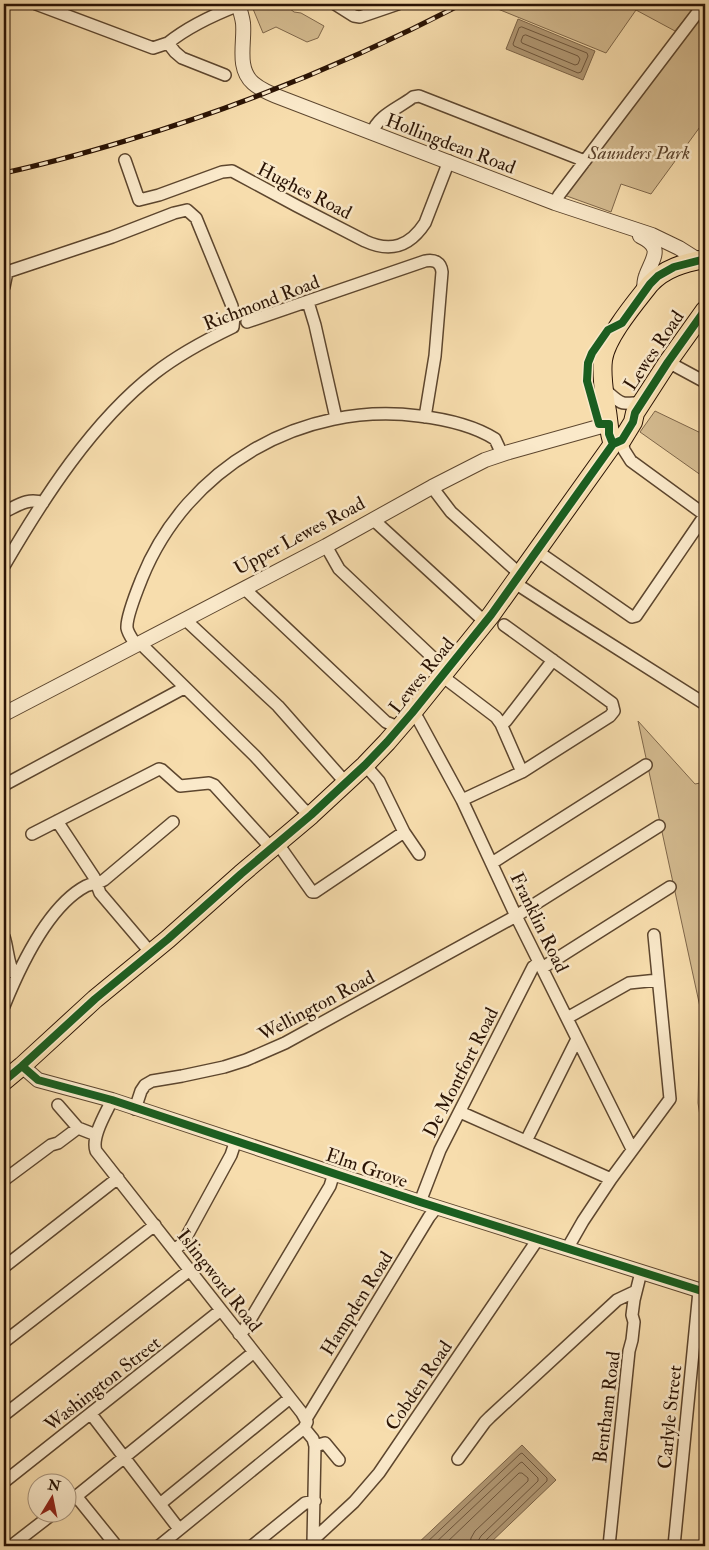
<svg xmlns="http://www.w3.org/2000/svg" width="709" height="1550" viewBox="0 0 709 1550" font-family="'IM FELL Double Pica',serif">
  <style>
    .green { fill: #d4bb90; stroke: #7f674a }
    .water { fill: #b19874; stroke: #7b6347 }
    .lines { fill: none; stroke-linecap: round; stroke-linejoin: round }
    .shore { stroke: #6e563c; stroke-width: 1 }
    .minor-casing { stroke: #5d462e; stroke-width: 14 }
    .tertiary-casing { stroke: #5d462e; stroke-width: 16 }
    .primary-casing { stroke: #2a1304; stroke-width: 20 }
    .minor { stroke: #fae9ca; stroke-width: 11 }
    .tertiary { stroke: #fae9ca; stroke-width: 14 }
    .primary { stroke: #f7ddad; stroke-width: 18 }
    .rail-casing { stroke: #2a1304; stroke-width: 5 }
    .rail { stroke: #fae9ca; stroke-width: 3; stroke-dasharray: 9; stroke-linecap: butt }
    .cycleway-casing { stroke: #fae9ca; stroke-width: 11 }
    .cycleway { stroke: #1b5e20; stroke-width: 8 }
    .labels { text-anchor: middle; stroke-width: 5; stroke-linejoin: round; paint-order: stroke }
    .street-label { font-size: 19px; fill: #2a1304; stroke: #fae9ca }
    .park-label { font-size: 19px; font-style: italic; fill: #5d452e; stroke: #fae9ca }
  </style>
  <rect width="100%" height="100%" fill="#f7ddad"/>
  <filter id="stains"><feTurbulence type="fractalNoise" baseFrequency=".004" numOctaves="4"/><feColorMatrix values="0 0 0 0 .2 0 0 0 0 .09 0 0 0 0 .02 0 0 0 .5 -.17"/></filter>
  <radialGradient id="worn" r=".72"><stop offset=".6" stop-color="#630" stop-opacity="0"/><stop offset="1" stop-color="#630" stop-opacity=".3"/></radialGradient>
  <!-- green -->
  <path class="green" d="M251,4H284L294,12L301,13L324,26L318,38L307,42L276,27L263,33Z
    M490,4H697L675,31L636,10L606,53L488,5Z
    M705,9V120L651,194L621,184L611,212L564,195Z
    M655,411L705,435V478L640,432Z
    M638,721L695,784L705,782V1163H700V1116L698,1103L700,1007Z"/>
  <!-- water -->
  <path class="water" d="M518,19L595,51L583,80L506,49Z
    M522,1445L556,1480L487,1546H415Z"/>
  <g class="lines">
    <!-- shore -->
    <path class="shore" d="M522,27L587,53L588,56L581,72L578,73L514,46L513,44L519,28Z
      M526,35L578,56L580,59L578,64L575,65L522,43L521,41L523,36Z
      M423,1546L520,1454L522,1453L547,1478V1481L485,1541L484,1546
      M432,1546L520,1463L522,1462L538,1478V1481L481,1536L478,1541L477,1546
      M443,1546L519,1473H522L528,1478V1481L475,1531L471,1538L470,1546"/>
    <!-- minor casing -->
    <g class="minor-casing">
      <path id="minor" d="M36,4L153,48L168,43L175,52L182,58L225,75
        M335,4L354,16L360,17L398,4
        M168,43C189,26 213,15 239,5
        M372,133C378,115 399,108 413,97L419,96L585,161
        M125,160L139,200L159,195L222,172L232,171L297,206L365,241C391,253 410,246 425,223L449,161
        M555,203L559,195L704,4
        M4,273L112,237L174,213L187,210L196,218L232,306L234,316L233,327C206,340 178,355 155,373C92,422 43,499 4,566
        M4,287L6,277L5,272
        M308,302L315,325L336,418
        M247,322L425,261C434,259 441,262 442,272L435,356L425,417
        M668,362L705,382
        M604,389C622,404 618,405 643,402
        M432,487L451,512L521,575
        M4,512C17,506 28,497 43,503
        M374,519L378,524L485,622
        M326,546L339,569L446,670
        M537,551L632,617L636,616L705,515L631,461L624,450L622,440
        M515,583L566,616L705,704
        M246,587L249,593L386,722L400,728
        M187,619L190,624L278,706L346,783
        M141,642L143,646L255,756L302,808L311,815
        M136,645C133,640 128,634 127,628C126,617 138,588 142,578C187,467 302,401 419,416C444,419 473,425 495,439L502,454
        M442,676L496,717L501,724L522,772
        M412,713L418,719L462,800L516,916L632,1149
        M501,724L506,721L553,660
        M4,785L184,688
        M462,800L522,772L610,716L614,711L612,703L504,625
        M57,821L94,877L100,893L151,953
        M404,832L419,854
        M32,834L159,769L162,770L180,786L209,783L214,785L272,849
        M278,844L312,892H315L404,832L379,781L365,765
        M492,863L646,765
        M4,937C8,948 8,969 16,975
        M542,968L670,887
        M4,1006C19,969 48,906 86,886C92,883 98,884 104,880L173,822
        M567,1018L629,983L658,980
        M112,1100C106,1113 91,1137 96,1151L302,1413L307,1422L304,1428L159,1546
        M58,1105L78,1128L96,1135
        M135,1109L141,1091L145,1085L152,1081L182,1076L224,1067L246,1060L285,1043L516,916L659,826
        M460,1112L611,1179
        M526,1141L577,1039
        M4,1180L51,1145L58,1143L78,1128
        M420,1202L440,1150L533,967L539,962
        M567,1249L583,1221L611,1179L670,1099L654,935
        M174,1250L183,1243L231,1155L236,1140
        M4,1267L118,1178
        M239,1334L244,1330L330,1186L334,1173
        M4,1342L155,1225
        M91,1414L179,1529
        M4,1415L190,1270
        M306,1419L429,1217L437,1207
        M304,1428L313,1439L315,1446L313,1543
        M315,1446L325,1443L339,1460
        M458,1459L485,1422L490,1417L617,1300L636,1291
        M4,1482L221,1310
        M76,1496L114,1543
        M68,1503L254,1352
        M160,1504L290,1398
        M314,1539L354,1502L379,1473L538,1239
        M11,1546L55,1512
        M252,1546L305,1503L315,1501
        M609,1546L629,1351L632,1340L634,1322L632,1315L634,1300L641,1272
        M674,1546L699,1291"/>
    </g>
    <!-- tertiary casing -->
    <g class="tertiary-casing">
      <path id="tertiary" d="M238,4C240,10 242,16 243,23C245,42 236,68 253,83C261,90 273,95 284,99L555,203L652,235L679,248L698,260
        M640,236C664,248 653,257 646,276C644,281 644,287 644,292
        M4,714L326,546L432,487L485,460L509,452L609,424
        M22,1066L38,1080L112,1100L420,1202L705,1292"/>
    </g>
    <!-- primary casing -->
    <g class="primary-casing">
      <path id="primary" d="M613,444C608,432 609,419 606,406C604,391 601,375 603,360C606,337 636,302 650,284C665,268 684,263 705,259
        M4,1081L22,1066L95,999L168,939L241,874L311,815L365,765L387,742L412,713L491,615L613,444L622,440L633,422L635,413L668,362L705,310"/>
    </g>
    <!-- minor -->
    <use href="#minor" class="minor"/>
    <!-- tertiary -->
    <use href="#tertiary" class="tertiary"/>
    <!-- primary -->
    <use href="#primary" class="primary"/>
    <!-- rail casing -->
    <g class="rail-casing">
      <path id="rail" d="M4,173C45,164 85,153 125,141C242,106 354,60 462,4"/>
    </g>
    <!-- rail -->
    <use href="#rail" class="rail"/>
    <!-- cycleway casing -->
    <g class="cycleway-casing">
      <path id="cycleway" d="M613,444L609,434V424H599L587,381L588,363L592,353L608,330L622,323L650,284L658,276L674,267L705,259
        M22,1066L38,1080L112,1100L420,1202L705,1292
        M4,1081L22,1066L95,999L168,939L241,874L311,815L365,765L387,742L412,713L491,615L613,444L622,440L633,422L635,413L668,362L705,310"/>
    </g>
    <!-- cycleway -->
    <use href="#cycleway" class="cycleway"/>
  </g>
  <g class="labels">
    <!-- street labels -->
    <g class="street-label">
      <text transform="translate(451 143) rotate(21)" y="7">Hollingdean Road</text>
      <text transform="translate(305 190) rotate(27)" y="7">Hughes Road</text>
      <text transform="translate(261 302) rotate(-21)" y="7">Richmond Road</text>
      <text transform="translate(653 350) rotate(-56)" y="7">Lewes Road</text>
      <text transform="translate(299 535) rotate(-28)" y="7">Upper Lewes Road</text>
      <text transform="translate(421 675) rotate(-51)" y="7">Lewes Road</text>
      <text transform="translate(540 922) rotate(64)" y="7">Franklin Road</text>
      <text transform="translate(316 1005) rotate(-28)" y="7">Wellington Road</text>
      <text transform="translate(460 1072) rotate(-63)" y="7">De Montfort Road</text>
      <text transform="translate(367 1167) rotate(19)" y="7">Elm Grove</text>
      <text transform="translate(220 1280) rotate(52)" y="7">Islingword Road</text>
      <text transform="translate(356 1303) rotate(-58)" y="7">Hampden Road</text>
      <text transform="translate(102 1383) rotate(-38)" y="7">Washington Street</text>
      <text transform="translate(418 1385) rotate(-56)" y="7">Cobden Road</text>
      <text transform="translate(606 1407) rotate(-83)" y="7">Bentham Road</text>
      <text transform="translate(669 1417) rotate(-84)" y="7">Carlyle Street</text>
    </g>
    <!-- park labels -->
    <g class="park-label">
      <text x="639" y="159">Saunders Park</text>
    </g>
  </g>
  <!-- margin -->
  <rect width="709" height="1550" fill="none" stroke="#f7ddad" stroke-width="20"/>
  <rect x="5" y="5" width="699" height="1540" fill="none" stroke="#2a1304" stroke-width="2.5"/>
  <rect x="10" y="10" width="689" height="1530" fill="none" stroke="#2a1304"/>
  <!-- north arrow -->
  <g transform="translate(52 1498) rotate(10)"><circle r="24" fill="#fae9ca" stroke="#a7937b"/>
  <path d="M0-4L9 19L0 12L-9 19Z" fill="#8f2418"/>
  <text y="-8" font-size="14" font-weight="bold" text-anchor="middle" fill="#2a1304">N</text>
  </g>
  <rect width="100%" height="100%" filter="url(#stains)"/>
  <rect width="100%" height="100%" fill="url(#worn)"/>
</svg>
